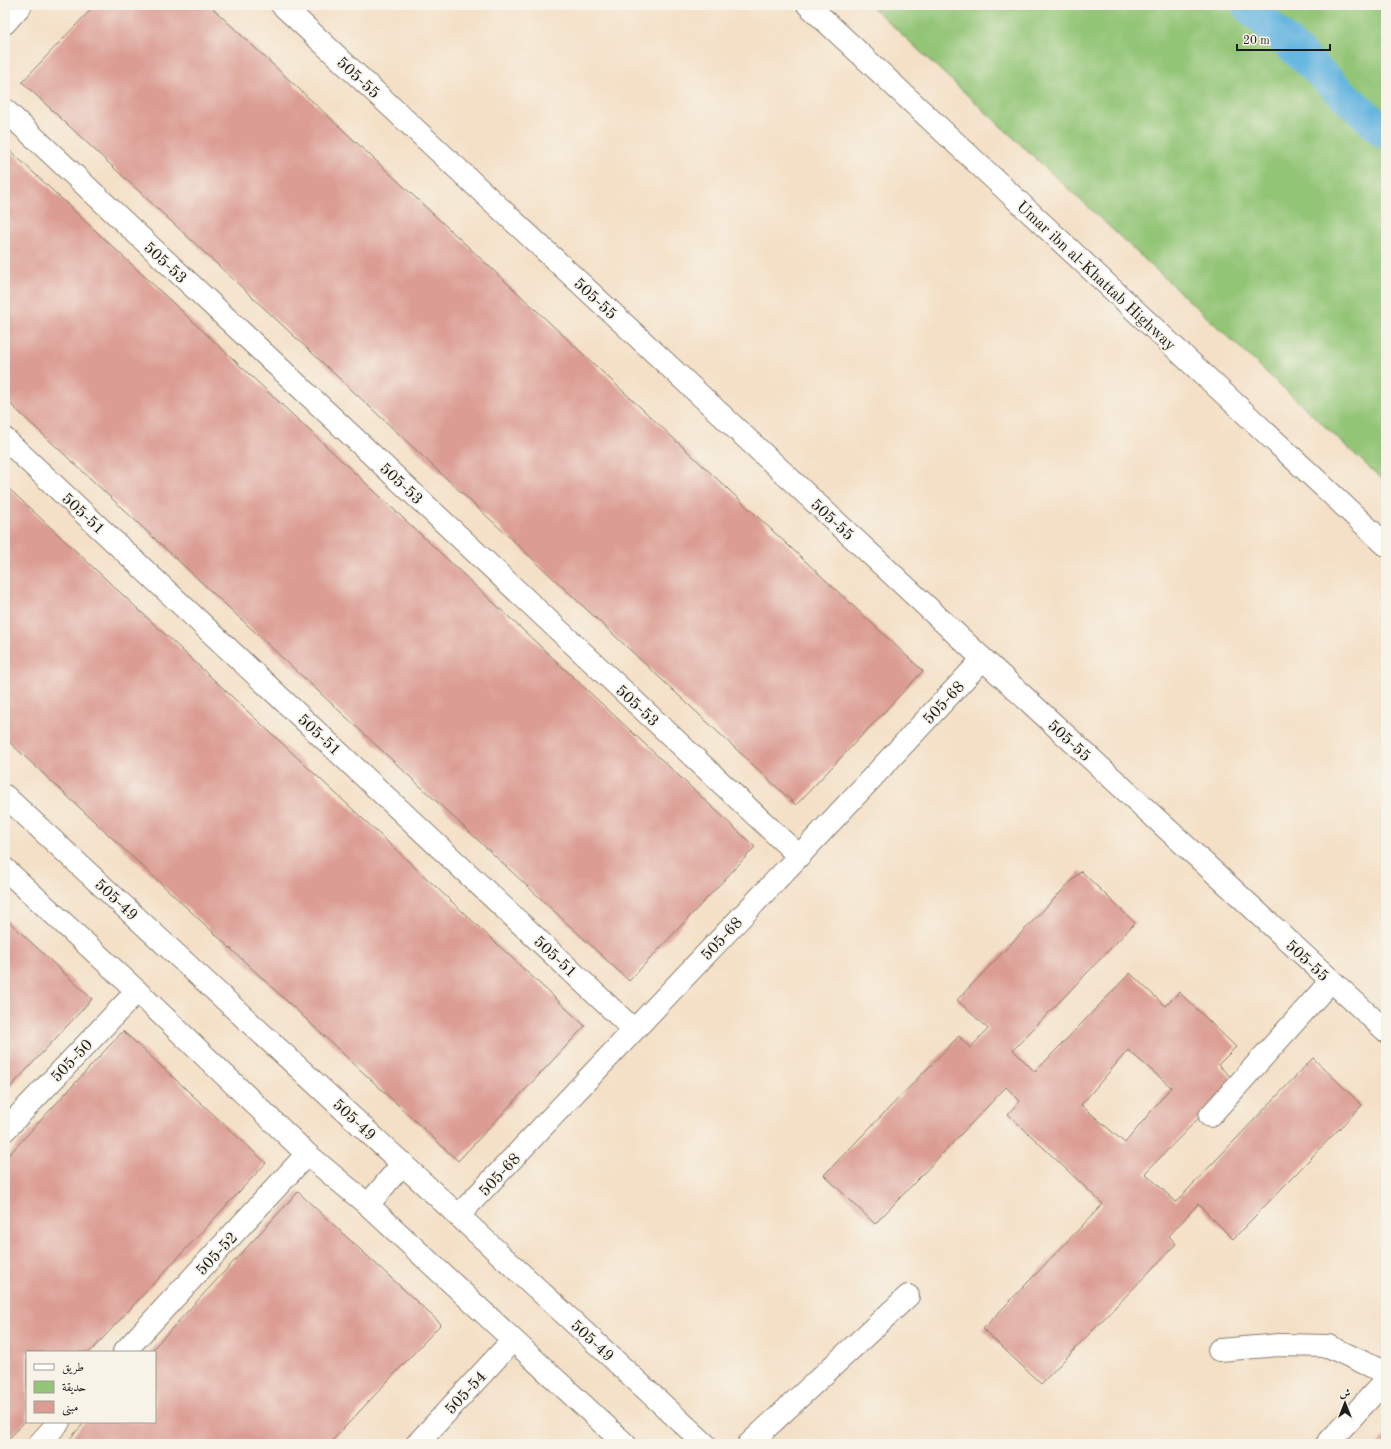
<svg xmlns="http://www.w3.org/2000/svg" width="1391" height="1449" viewBox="0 0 1391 1449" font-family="'Old Standard TT',Amiri,serif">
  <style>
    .green { fill: #92c576; stroke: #577049 }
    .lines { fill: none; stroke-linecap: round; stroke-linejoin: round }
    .canal { stroke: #66b6e0; stroke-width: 32 }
    .building { fill: #db9c93; fill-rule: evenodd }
    .minor-casing { stroke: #887e71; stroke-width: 24 }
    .tertiary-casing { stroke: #887e71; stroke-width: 24 }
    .motorway-casing { stroke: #887e71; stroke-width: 24 }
    .minor { stroke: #fff; stroke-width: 22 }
    .tertiary { stroke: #fff; stroke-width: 22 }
    .motorway { stroke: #fff; stroke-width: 22 }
    .labels { text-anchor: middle; stroke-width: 3.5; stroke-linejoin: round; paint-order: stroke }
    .street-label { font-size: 16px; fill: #1c1c1c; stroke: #f7f3e8 }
  </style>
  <rect width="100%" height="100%" fill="#f7f3e8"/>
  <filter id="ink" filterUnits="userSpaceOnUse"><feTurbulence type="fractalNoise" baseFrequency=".025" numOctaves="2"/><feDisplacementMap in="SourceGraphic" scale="8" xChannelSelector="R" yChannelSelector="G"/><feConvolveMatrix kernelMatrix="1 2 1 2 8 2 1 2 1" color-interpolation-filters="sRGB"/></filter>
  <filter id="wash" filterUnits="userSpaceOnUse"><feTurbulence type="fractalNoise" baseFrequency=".012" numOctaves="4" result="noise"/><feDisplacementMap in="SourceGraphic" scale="16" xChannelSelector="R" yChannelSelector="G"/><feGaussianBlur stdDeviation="0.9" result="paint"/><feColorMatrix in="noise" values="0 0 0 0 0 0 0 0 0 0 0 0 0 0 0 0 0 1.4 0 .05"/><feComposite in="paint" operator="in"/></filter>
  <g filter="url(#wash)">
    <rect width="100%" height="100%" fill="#f4e0c6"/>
    <!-- green -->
    <path class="green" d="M870,5H1386V483Z"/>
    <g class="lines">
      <!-- canal -->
      <path class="canal" d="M1247,5L1386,134"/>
    </g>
    <g id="blocks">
      <!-- building -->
      <path class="building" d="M95,5H209L923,671L796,805L22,82Z
        M5,146L755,847L629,981L5,399Z
        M5,485L585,1026L458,1161L5,738Z
        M1081,871L1135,923L1013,1050L1035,1072L1130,973L1165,1006L1179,992L1236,1047L1218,1065L1235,1081L1145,1173L1176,1202L1313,1058L1362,1105L1233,1239L1198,1204L1169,1236L1176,1244L1041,1384L983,1329L1103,1204L1008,1114L1020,1101L1006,1087L875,1224L824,1175L959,1036L970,1048L988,1029L957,1000ZM1128,1050L1171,1087L1125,1143L1081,1105Z
        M5,918L92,999L5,1093Z
        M123,1031L266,1163L90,1352H27V1419L5,1443V1159Z
        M298,1192L441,1324L345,1427L329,1444H65L85,1422H155V1352H150Z
        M1386,1434V1444H1377Z"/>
    </g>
  </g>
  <g filter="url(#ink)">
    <use href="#blocks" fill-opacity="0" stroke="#887e71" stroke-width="1"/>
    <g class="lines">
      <!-- minor casing -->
      <g class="minor-casing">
        <path id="minor" d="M282,5L983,659L1386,1031
          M5,110L799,856
          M5,439L634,1030
          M5,796L705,1444
          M5,869L137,991L307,1154L368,1205L625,1444
          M1210,1116L1331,981
          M5,1130L137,991
          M368,1205L403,1163
          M458,1216L799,856L983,659
          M1219,1350L1279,1345L1328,1346L1386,1373
          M124,1352L307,1154
          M39,1444L59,1422
          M417,1444L513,1340
          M749,1444L908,1296
          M1327,1444L1386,1380"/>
      </g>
      <!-- tertiary casing -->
      <g class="tertiary-casing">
        <path id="tertiary" d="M5,23L21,5"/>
      </g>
      <!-- motorway casing -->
      <g class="motorway-casing">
        <path id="motorway" d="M808,5L1386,545"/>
      </g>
      <!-- minor -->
      <use href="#minor" class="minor"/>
      <!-- tertiary -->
      <use href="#tertiary" class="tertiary"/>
      <!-- motorway -->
      <use href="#motorway" class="motorway"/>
    </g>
  </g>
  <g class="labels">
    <!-- street labels -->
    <g class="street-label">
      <text transform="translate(359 77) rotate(43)" y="6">505-55</text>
      <text transform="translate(166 262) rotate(43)" y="6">505-53</text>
      <text transform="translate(1097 275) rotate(43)" y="6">Umar ibn al-Khattab Highway</text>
      <text transform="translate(596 298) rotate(43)" y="6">505-55</text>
      <text transform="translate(402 483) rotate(43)" y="6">505-53</text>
      <text transform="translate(84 513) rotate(43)" y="6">505-51</text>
      <text transform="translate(833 519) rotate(43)" y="6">505-55</text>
      <text transform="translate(943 702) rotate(-47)" y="6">505-68</text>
      <text transform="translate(638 705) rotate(43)" y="6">505-53</text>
      <text transform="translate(320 734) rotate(43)" y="6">505-51</text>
      <text transform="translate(1070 740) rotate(43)" y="6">505-55</text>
      <text transform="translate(117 899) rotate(43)" y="6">505-49</text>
      <text transform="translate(721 938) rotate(-47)" y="6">505-68</text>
      <text transform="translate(556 956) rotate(43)" y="6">505-51</text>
      <text transform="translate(1308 960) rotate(43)" y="6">505-55</text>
      <text transform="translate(71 1060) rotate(-46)" y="6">505-50</text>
      <text transform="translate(355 1119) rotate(43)" y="6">505-49</text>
      <text transform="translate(499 1174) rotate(-47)" y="6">505-68</text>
      <text transform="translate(216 1253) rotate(-47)" y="6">505-52</text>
      <text transform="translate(593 1340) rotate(43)" y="6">505-49</text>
      <text transform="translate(465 1392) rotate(-47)" y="6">505-54</text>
    </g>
  </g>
  <!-- margin -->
  <rect width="1391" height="1449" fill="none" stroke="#f7f3e8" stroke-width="20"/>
  <!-- legend -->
  <rect x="26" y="1351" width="130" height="72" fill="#f7f3e8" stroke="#9f9d96"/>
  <rect x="34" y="1364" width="20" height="6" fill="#ffffff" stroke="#9f9d96"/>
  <text x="62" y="1371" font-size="12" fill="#1c1c1c">طريق</text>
  <rect x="34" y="1381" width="20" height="12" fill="#92c576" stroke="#9f9d96"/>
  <text x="62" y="1391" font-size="12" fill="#1c1c1c">حديقة</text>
  <rect x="34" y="1401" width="20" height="12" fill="#db9c93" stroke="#9f9d96"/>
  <text x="62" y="1411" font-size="12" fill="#1c1c1c">مبنى</text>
  <!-- north arrow -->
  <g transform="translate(1345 1403)" stroke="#f7f3e8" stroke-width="3" paint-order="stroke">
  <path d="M0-3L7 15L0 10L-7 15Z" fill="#1c1c1c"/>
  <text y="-6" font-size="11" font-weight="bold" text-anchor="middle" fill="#1c1c1c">ش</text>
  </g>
  <!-- scale -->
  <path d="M1237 44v6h93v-6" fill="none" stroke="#1c1c1c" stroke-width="2"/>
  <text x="1243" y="44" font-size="12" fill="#1c1c1c" stroke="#f7f3e8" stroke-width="3" paint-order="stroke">20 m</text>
</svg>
